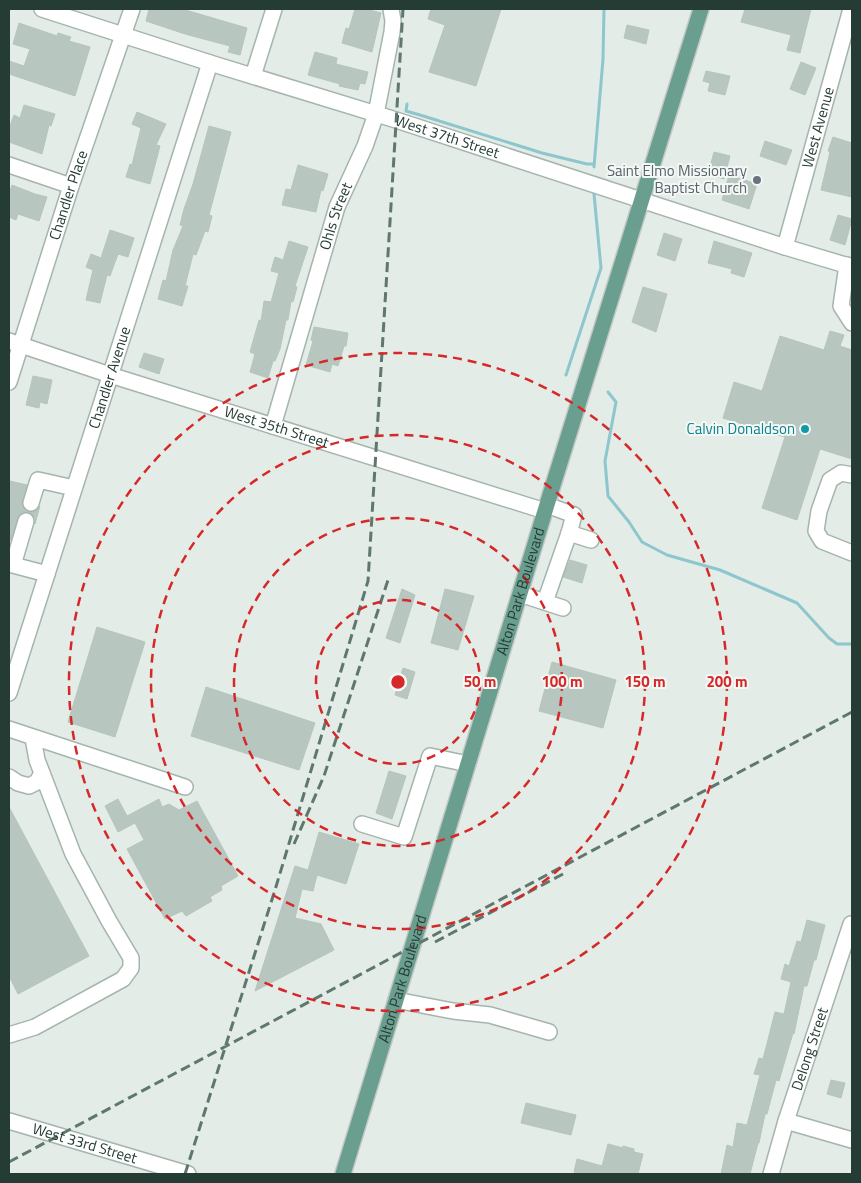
<svg xmlns="http://www.w3.org/2000/svg" width="861" height="1183" viewBox="0 0 861 1183" font-family="'Titillium Web',sans-serif">
  <style>
    .lines { fill: none; stroke-linecap: round; stroke-linejoin: round }
    .stream { stroke: #8ec6cd; stroke-width: 3 }
    .building { fill: #b8c6c0; stroke: #b5c5be }
    .minor-casing { stroke: #a6b4ae; stroke-width: 18 }
    .major-casing { stroke: #c2c8c6; stroke-width: 18 }
    .minor { stroke: #fff; stroke-width: 15 }
    .major { stroke: #6a9e8f; stroke-width: 15 }
    .rail { stroke: #5e776f; stroke-width: 3; stroke-dasharray: 10 5; stroke-linecap: butt }
    .ring { fill: none; stroke: #d62828; stroke-width: 2.5; stroke-dasharray: 9 6 }
    .worship-dot { fill: #6b7280; stroke: #f3f8f5; stroke-width: 2 }
    .culture-dot { fill: #0f9aa8; stroke: #f3f8f5; stroke-width: 2 }
    .labels { text-anchor: middle; stroke-width: 4; stroke-linejoin: round; paint-order: stroke }
    .street-label { font-size: 15px; fill: #243c34; stroke: #f3f8f5 }
    .worship-label { font-size: 15px; fill: #5b616d; stroke: #f3f8f5; text-anchor: end }
    .culture-label { font-size: 15px; fill: #0d838f; stroke: #f3f8f5; text-anchor: end }
    .centre { fill: #d62828; stroke: #f3f8f5; stroke-width: 2.5 }
    .ring-label { font-size: 15px; text-anchor: middle; font-weight: bold; fill: #d62828; stroke: #f3f8f5; stroke-width: 4; stroke-linejoin: round; paint-order: stroke }
  </style>
  <rect width="100%" height="100%" fill="#e3ece7"/>
  <g class="lines">
    <!-- stream -->
    <path class="stream" d="M407,104L406,111L420,115L542,153L587,164H594
      M594,167L603,59L604,9
      M566,375L601,268L594,194
      M608,392L616,402L605,461L608,496L629,522L642,542L667,555L720,570L797,603L829,638L837,644H852"/>
  </g>
  <!-- building -->
  <path class="building" d="M149,9H182L247,28L240,55L228,52L230,46L185,34L146,21Z
    M355,9H366L381,13L372,52L342,43L346,28L349,29Z
    M431,9H501L476,86L429,72L445,25L428,19Z
    M745,9H811L800,53L787,50L791,35L741,22Z
    M19,23L57,36L58,33L71,37L69,41L90,47L75,96L9,74V61L24,66L30,49L13,44Z
    M627,25L649,30L646,44L624,38Z
    M315,52L337,58L336,64L368,72L365,84L360,83L358,90L339,86L340,84L308,75Z
    M801,62L816,68L805,95L790,89Z
    M706,71L730,76L725,95L708,91L710,83L703,81Z
    M24,105L55,114L51,126L49,125L42,154L9,142V129L14,115L20,118Z
    M137,112L166,124L156,145L160,146L150,184L126,177L130,164L132,165L141,128L132,124Z
    M209,126L231,132L209,215L212,216L208,232L205,231L196,255L193,254L185,286H188L182,306L158,299L163,280L166,281L173,250L183,226L180,225L184,209L193,184Z
    M833,137L852,143V197L821,190L830,152L828,151Z
    M765,141L792,150L786,165L760,156Z
    M714,152L730,156L724,179L708,174Z
    M298,165L328,174L323,191L321,190L316,212L282,205L286,189L291,190Z
    M729,175L757,184L749,209L722,200Z
    M12,185L35,194L47,197L39,221L18,214L16,220L9,217V194Z
    M838,215L852,219L845,245L830,240Z
    M110,230L134,238L128,257L118,254L110,276L107,275L100,303L86,300L93,270L86,267L91,254L101,258Z
    M664,233L682,239L675,261L657,255Z
    M289,241L308,247L295,286L297,287L293,302L291,301L288,320H286L280,349L275,361H273L268,378L250,372L255,354L250,352L259,320L261,321L264,301L271,302L279,273L271,271L275,257L283,260Z
    M714,241L752,253L744,277L731,273L732,269L708,263Z
    M643,287L667,294L656,332L632,322Z
    M314,327L348,333L346,346H344L338,366L332,364L330,372L306,365L313,341L311,340Z
    M830,331L844,335L840,346L852,350V459L820,449L797,520L762,508L785,437L723,418L734,382L762,391L780,336L824,350Z
    M144,353L164,359L159,374L139,367Z
    M33,376L52,380L47,404L40,402L39,408L26,405Z
    M10,481L27,485L22,501L25,510L33,512L40,506L35,524V518L29,512H23L19,515L11,540L9,539V485Z
    M570,560L587,565L582,583L563,577Z
    M402,589L415,595L400,643L386,638Z
    M445,589L474,596L458,650L431,643Z
    M97,627L145,642L115,737L68,722Z
    M552,662L616,680L603,728L539,711Z
    M403,668L415,672L407,699L395,695Z
    M206,687L315,723L299,770L191,736Z
    M389,771L406,776L392,819L376,813Z
    M118,799L127,816L159,799L162,807L169,804L179,810L197,801L238,876L221,886L222,890L210,897L212,901L186,916L182,911L165,919L127,849L144,840L135,823L118,832L105,806Z
    M9,807L89,956L18,994L9,976Z
    M319,832L359,844L346,884L317,875L313,891L302,889L295,918L321,924L334,950L255,991L295,866L308,870Z
    M807,920L825,925L816,960H814L807,986H804L794,1034L793,1033L779,1081L776,1080L767,1114H765L759,1143H758L750,1174H721L727,1145L733,1147L737,1123L747,1125L760,1075L754,1074L759,1058L763,1059L775,1012L784,1014L791,982L781,979L785,964L789,966L797,941L801,942Z
    M831,1080L845,1083L841,1098L827,1094Z
    M526,1103L576,1115L571,1135L521,1123Z
    M608,1144L623,1148V1146L634,1149V1152L643,1154L638,1174H583L574,1172L577,1159L602,1166Z"/>
  <g class="lines">
    <!-- minor casing -->
    <g class="minor-casing">
      <g id="minor">
        <path id="s1" d="M42,9L210,63L396,120L785,247L852,267"/>
        <path d="M253,76L274,9"/>
        <path d="M9,165L71,186"/>
        <path id="s2" d="M785,247L851,9"/>
        <path d="M847,265L841,306L852,323"/>
        <path id="s3" d="M9,341L110,375L545,511"/>
        <path id="s4" d="M9,382L71,186L132,9"/>
        <path id="s5" d="M273,426L337,207L365,146L376,114L392,32L393,21L391,9"/>
        <path d="M852,475L841,473L830,480L819,511L816,531L822,541L852,553"/>
        <path d="M31,503L38,480L74,488"/>
        <path d="M547,505L574,515L569,533"/>
        <path d="M26,521L13,565L47,574"/>
        <path d="M520,594L563,608"/>
        <path d="M545,602L569,533L591,540"/>
        <path id="s6" d="M9,693L210,63"/>
        <path d="M9,729L185,787"/>
        <path d="M9,777L18,783L29,786L37,782L42,773L37,760L33,738"/>
        <path d="M362,824L404,837L430,756L468,764"/>
        <path d="M396,1000L453,1011L490,1015L549,1032"/>
        <path d="M9,1035L35,1027L123,979L131,968V958L109,921L73,854L42,773"/>
        <path id="s7" d="M9,1121L188,1174"/>
        <path d="M786,1121L852,1140"/>
        <path id="s8" d="M771,1174L786,1121L851,924"/>
      </g>
    </g>
    <!-- major casing -->
    <g class="major-casing">
      <g id="major">
        <path id="s9" d="M343,1174L545,511L701,9"/>
      </g>
    </g>
    <!-- minor -->
    <use href="#minor" class="minor"/>
    <!-- major -->
    <use href="#major" class="major"/>
    <!-- rail -->
    <path class="rail" d="M294,844L324,776L388,580
      M435,942L563,874
      M9,1162L852,712
      M185,1174L275,890L368,581L403,9"/>
  </g>
  <!-- distance rings -->
  <g class="ring">
    <circle cx="398" cy="682" r="82"/>
    <circle cx="398" cy="682" r="164"/>
    <circle cx="398" cy="682" r="247"/>
    <circle cx="398" cy="682" r="329"/>
  </g>
  <!-- markers -->
  <circle class="worship-dot" cx="757" cy="180" r="5"/>
  <circle class="culture-dot" cx="805" cy="429" r="5"/>
  <g class="labels">
    <!-- street labels -->
    <g class="street-label">
      <text dy="5" stroke="none"><textPath href="#s2" startOffset="124">West Avenue</textPath></text>
      <text dy="5" stroke="none"><textPath href="#s1" startOffset="425">West 37th Street</textPath></text>
      <text dy="5" stroke="none"><textPath href="#s4" startOffset="196">Chandler Place</textPath></text>
      <text dy="5" stroke="none"><textPath href="#s5" startOffset="219">Ohls Street</textPath></text>
      <text dy="5" stroke="none"><textPath href="#s6" startOffset="331">Chandler Avenue</textPath></text>
      <text dy="5" stroke="none"><textPath href="#s3" startOffset="281">West 35th Street</textPath></text>
      <text dy="5" stroke="none"><textPath href="#s9" startOffset="609">Alton Park Boulevard</textPath></text>
      <text dy="5" stroke="none"><textPath href="#s9" startOffset="204">Alton Park Boulevard</textPath></text>
      <text dy="5" stroke="none"><textPath href="#s8" startOffset="131">Delong Street</textPath></text>
      <text dy="5" stroke="none"><textPath href="#s7" startOffset="79">West 33rd Street</textPath></text>
    </g>
    <!-- worship labels -->
    <g class="worship-label">
      <text x="747" y="176">Saint Elmo Missionary<tspan x="747" dy="17">Baptist Church</tspan></text>
    </g>
    <!-- culture labels -->
    <g class="culture-label">
      <text x="795" y="434">Calvin Donaldson</text>
    </g>
  </g>
  <circle cx="398" cy="682" r="8" class="centre"/>
  <g class="ring-label">
    <text x="480" y="687">50 m</text>
    <text x="562" y="687">100 m</text>
    <text x="645" y="687">150 m</text>
    <text x="727" y="687">200 m</text>
  </g>
  <!-- border -->
  <rect width="861" height="1183" fill="none" stroke="#243c34" stroke-width="20"/>
</svg>
